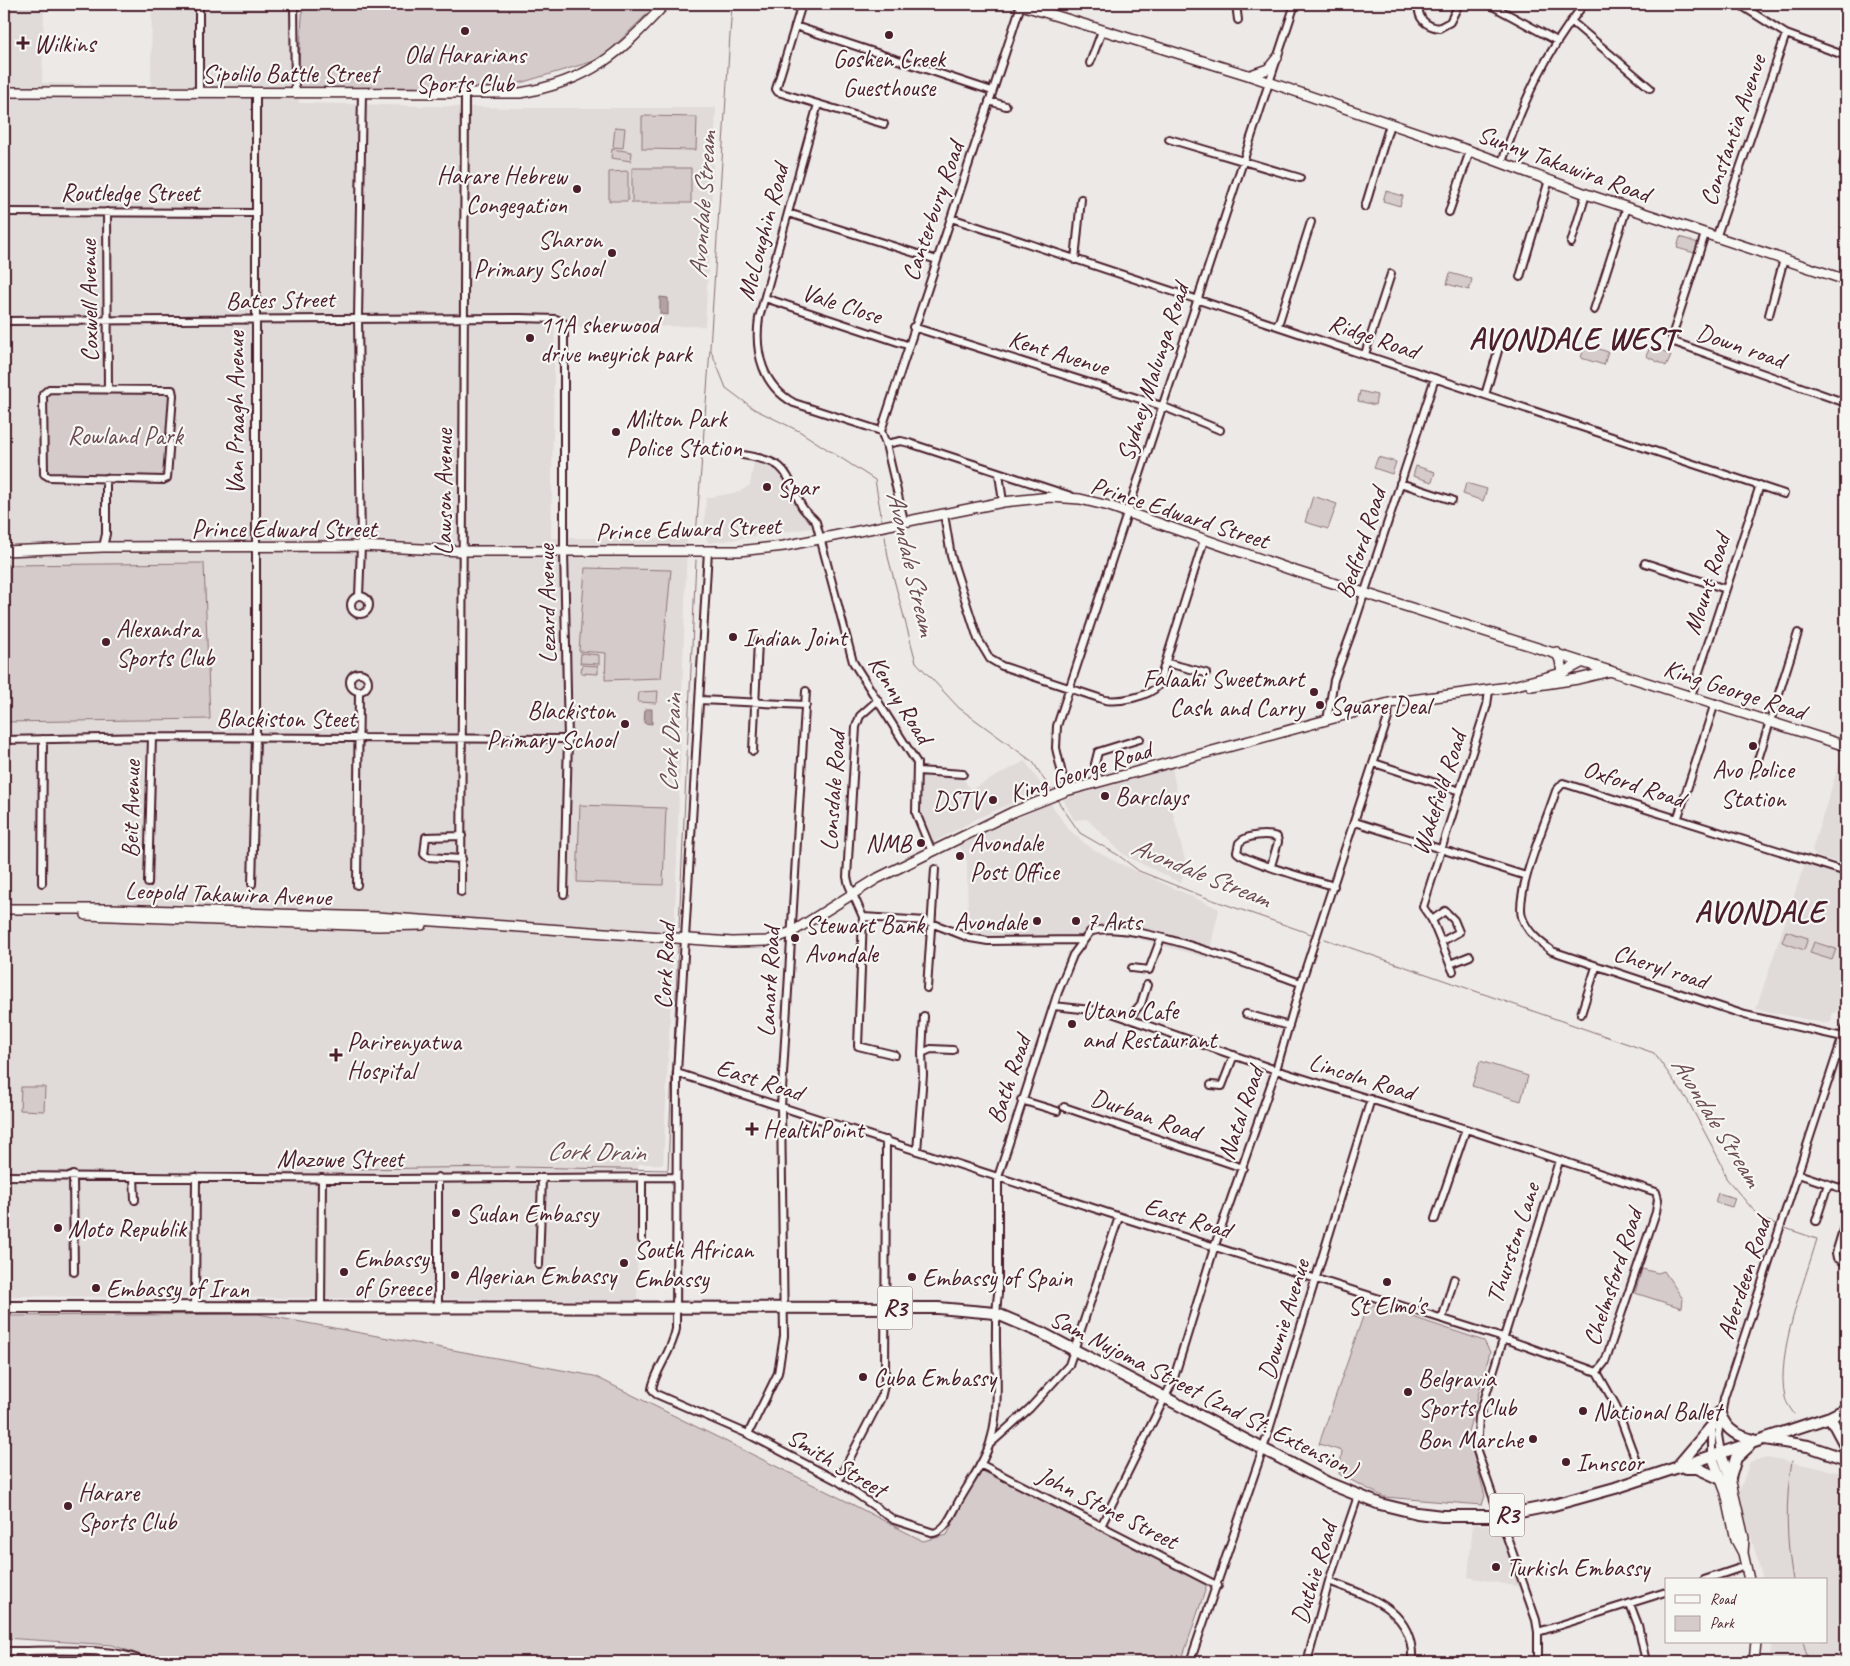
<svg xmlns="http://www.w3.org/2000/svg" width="1850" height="1666" viewBox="0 0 1850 1666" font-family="Caveat,sans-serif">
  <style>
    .built { fill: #e0dad8 }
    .green { fill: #d4cbca; stroke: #8f757a }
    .water { fill: #b1a2a3; stroke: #886e73 }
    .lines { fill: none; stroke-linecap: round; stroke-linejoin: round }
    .stream { stroke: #886e73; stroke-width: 1 }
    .minor-casing { stroke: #4a1f2b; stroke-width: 10 }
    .major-casing { stroke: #4a1f2b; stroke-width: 12 }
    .highway-casing { stroke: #4a1f2b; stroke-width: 14 }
    .minor { stroke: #f6f6f2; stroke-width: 6 }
    .major { stroke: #f6f6f2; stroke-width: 9 }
    .highway { stroke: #f6f6f2; stroke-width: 10 }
    .poi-dot { fill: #4a1f2b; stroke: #f6f6f2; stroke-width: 2 }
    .labels { text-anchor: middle; stroke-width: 4.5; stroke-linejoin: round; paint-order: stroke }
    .shield { fill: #f6f6f2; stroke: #7e6067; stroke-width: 1 }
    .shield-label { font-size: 24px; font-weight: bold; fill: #4a1f2b }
    .poi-label { font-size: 25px; fill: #4a1f2b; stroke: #f6f6f2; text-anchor: start }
    .street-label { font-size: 25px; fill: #4a1f2b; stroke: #f6f6f2 }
    .park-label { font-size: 25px; fill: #6c4a53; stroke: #f6f6f2 }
    .water-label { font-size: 26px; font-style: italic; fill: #6e4d55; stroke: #f6f6f2 }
    .district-label { font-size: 30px; font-weight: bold; letter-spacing: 1px; fill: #4a1f2b; stroke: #f6f6f2 }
  </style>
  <rect width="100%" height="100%" fill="#ece9e6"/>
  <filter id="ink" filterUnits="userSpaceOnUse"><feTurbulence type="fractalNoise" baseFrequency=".02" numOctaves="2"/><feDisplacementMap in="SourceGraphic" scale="10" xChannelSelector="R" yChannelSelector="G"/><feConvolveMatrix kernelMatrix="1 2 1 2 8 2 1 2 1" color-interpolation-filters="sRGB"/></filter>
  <g filter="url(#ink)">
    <!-- built -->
    <path class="built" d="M4,4H44L42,83L151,86L152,4H303L297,89L299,103L515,108H716L705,326L575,327L555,312L551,538H687L676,888L663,1164H638L637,1300L4,1296Z
      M755,456L771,459L791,483L818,527L709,543L704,535L706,498L739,492L750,485Z
      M1843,752L1846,753V865L1816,856L1812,850Z
      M1025,761L1044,789L978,818L932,843L919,813L922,767L958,769L970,790Z
      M1172,768L1178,798L1171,806L1186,864L1181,883L1124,855L1087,819L1074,820L1063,799Z
      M1050,803L1068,829L1088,846L1108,858L1219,909L1208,958L1092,926L1080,938L975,935L968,923L967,861L959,845Z
      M1805,863L1846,876V998L1842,1008L1832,1014L1831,1022L1824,1023L1756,1009Z
      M1767,1457L1846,1474V1662H1769L1772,1642H1826V1580H1763L1739,1493L1750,1462Z
      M1473,1524L1491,1525L1504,1535L1521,1587L1468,1577Z"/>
    <!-- green -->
    <path class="green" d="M303,4H657L601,59L503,88L297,89Z
      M642,116L697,117L696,150L642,149Z
      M615,127L625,128L623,148L613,147Z
      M612,149L632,152L631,161L611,158Z
      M632,168H691V203H632Z
      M628,171V201H609V172Z
      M1386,191L1403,196L1400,206L1383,201Z
      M1680,237L1698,243L1695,253L1677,248Z
      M1450,273L1472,279L1469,290L1447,284Z
      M1585,344L1608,352L1604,365L1581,358Z
      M1651,345L1671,355L1666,366L1646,356Z
      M172,390L168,481L44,476L43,391Z
      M1360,391L1377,395L1375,405L1358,401Z
      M1378,457L1396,462L1392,474L1374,468Z
      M1416,466L1435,472L1432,482L1413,476Z
      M1466,483L1487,489L1483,501L1463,494Z
      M1313,496L1337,504L1328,529L1305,522Z
      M204,563L210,719L4,722V565Z
      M585,568L671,570L661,678L605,680L606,653L579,651Z
      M581,653L599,655V664L580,663Z
      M582,665L598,666V674L581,673Z
      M658,691L657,703L638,702L639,692Z
      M580,805L666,808L663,885L577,882Z
      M1786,931L1808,938L1804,950L1782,942Z
      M1814,942L1836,949L1832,960L1810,953Z
      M1480,1061L1528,1076L1521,1101L1472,1086Z
      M21,1087H45L44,1111L20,1110Z
      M1718,1193L1735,1198L1732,1207L1715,1202Z
      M1642,1269L1658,1273L1664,1271L1683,1299L1682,1308L1635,1293Z
      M1367,1305H1377L1484,1341L1490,1352L1468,1432L1485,1496L1482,1505L1384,1497L1339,1474L1342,1451L1319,1444Z
      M258,1314L594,1376L844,1500L923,1541L947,1535L979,1469L1208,1582L1181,1662H161L112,1645L4,1638V1316Z"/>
    <!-- water -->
    <path class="water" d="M660,297L668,298V315L660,314Z
      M645,709H652V724L644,723Z"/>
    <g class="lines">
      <!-- stream -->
      <path class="stream" d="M732,4L710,348L726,388L754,409L799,431L875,480L882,521
        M884,530L888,557L916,662L959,708L1033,762L1052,792
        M696,536L710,350
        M1057,800L1080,833L1118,855L1139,871L1207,898L1314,935
        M679,928L696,560
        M1325,939L1654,1053L1688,1101L1721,1163L1726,1178L1761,1219L1779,1225
        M673,1069L678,946
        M516,1167L668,1170L672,1072
        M350,1169L509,1167
        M1782,1227L1817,1239C1805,1281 1775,1354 1785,1397C1786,1403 1791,1409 1794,1414
        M1792,1461C1785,1502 1786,1539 1793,1580
        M1803,1642L1809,1662"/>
      <!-- minor casing -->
      <g class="minor-casing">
        <path id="minor" d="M294,4L295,91
          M802,4L776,89L778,92L818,104L759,318C754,353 763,386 794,403L881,431
          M1236,4L1238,20
          M1419,4C1417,18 1425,26 1439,28L1450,22L1459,4
          M1489,4L1557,41
          M1739,4L1786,34L1846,56
          M1571,21L1650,88
          M795,26L992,91
          M1090,63L1102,31
          M199,93V4
          M989,101L1006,106
          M818,104L884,124
          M1169,139L1300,178
          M1502,162C1523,102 1544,55 1584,4
          M1843,164L1846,155
          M1365,207L1390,124
          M4,212L256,213
          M107,212L108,390
          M1449,212L1470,151
          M788,213L937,260
          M951,218L1784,494
          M1705,234L1672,336L1674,342L1846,403
          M1716,238L1786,34
          M1571,243L1586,194
          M1075,260L1081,199
          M1520,277L1549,180
          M765,298L907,345
          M1594,310L1627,207
          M1769,315L1784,259
          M4,321L521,318L556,319L564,323V552L568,739L564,894
          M1278,325L1311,222
          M913,327L1162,406L1220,430
          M1365,354L1391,274
          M49,389L172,390L173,395L167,478L163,480L49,477L44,474L43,394Z
          M1485,395L1503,334
          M881,431L1021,5
          M881,431L886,444L904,521
          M886,444L901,441L909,443L1071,496
          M743,455C786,462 784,468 801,505C804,512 812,516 816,522L853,662L917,763L916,813L932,852
          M999,474L1003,502
          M1400,483L1452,500
          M944,514L951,556L978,639L990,659L1002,666L1105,700C1120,702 1148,697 1158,686L1204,540
          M103,547L106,534V478
          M708,551L677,1073L676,1329C672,1352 655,1370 652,1389L656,1394L748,1434L838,1481L894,1520L934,1533C947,1529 953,1512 959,1501C969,1483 984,1463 990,1443C1004,1399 991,1340 998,1294V1177L1058,992L1073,955L1090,932C1129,917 1258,969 1301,983
          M1645,563L1726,589
          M359,596L361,546L358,318L362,93
          M351 605a9 9 0 1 1 18 0a9 9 0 1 1-18 0Z
          M1167,663L1206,673
          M350 682a9 9 0 1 1 18 0a9 9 0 1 1-18 0Z
          M1691,696L1760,485
          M700,700L806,705
          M878,700L860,716L856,727L847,877L849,885L863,917L858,1046L895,1055
          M1327,720L1334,680L1352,631L1435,378
          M4,740L152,737L568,739
          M753,751L758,641
          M1374,763L1460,791
          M918,771L963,774
          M1754,772L1798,633
          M1099,782L1095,764L1098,752L1140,739
          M1066,791L1056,748L1057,726L1295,4
          M1678,817L1715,703
          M1355,822L1526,876
          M462,859L427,857L424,854L426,837L462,836
          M1271,866L1278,842L1277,837C1267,833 1246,835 1239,843L1237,852C1245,862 1317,881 1334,886
          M42,883L43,739
          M148,883L152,737
          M252,884L256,738V92
          M357,885L359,691
          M461,892L465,93
          M863,917L926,921L970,938L988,941L1083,940
          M1432,920L1445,911L1454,920L1459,932L1441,942
          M1470,956L1450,964L1432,920L1423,907L1487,705L1489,691
          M1450,964L1453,971
          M1132,968L1149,970L1161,938
          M927,988L935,869
          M1054,1006L1109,1012L1276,1070L1466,1129L1656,1192L1658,1199L1656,1212L1605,1362L1597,1372
          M1246,1014L1289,1026
          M1581,1014L1596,967
          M1128,1019L1141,1004L1147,985
          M1843,1037L1745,1015L1552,951C1540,942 1527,932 1522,917C1515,892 1547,819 1556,791L1563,783L1846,872
          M922,1053L924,1016
          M1837,1056L1846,1059
          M677,1073L1130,1220L1503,1338L1597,1372L1615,1404L1635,1458
          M1211,1085L1222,1086L1234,1055
          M1021,1100L1057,1111
          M1064,1107L1243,1168
          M917,1151L923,1075L922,1053L931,1049L953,1050
          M1798,1174L1846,1190
          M73,1175L74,1272
          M4,1176L391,1179L675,1177
          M134,1177L135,1200
          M438,1177V1307
          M1435,1219L1466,1129
          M1846,1220L1836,1253L1837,1258L1846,1263
          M1816,1221L1828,1184
          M642,1240V1177
          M539,1265L542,1178
          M195,1308L196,1177
          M321,1308L322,1178
          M1442,1319L1454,1279
          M748,1434L778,1373L784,1336L781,1107L806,691
          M990,1444L1030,1408L1069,1365L1119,1217
          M1721,1453L1718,1435L1724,1398L1846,1027
          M1712,1456V1426L1718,1411
          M980,1464L1218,1586
          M838,1481L881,1398L885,1381L886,1140
          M1101,1526L1173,1381L1215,1245L1276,1070L1301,983L1388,718L1389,703
          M1704,1580L1746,1566
          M1329,1581C1370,1597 1415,1610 1412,1662
          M1630,1604L1638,1625L1646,1662
          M1538,1632L1666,1592
          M4,1651C40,1652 114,1645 144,1662
          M4,1659H110L135,1662
          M1190,1662L1263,1449L1371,1099
          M1307,1662L1329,1581L1358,1496
          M1538,1662V1632L1536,1620L1477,1451L1479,1417L1559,1161"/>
      </g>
      <!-- major casing -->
      <g class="major-casing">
        <path id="major" d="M1018,4L1248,75L1470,151L1586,194L1846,280
          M1251,75L1268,69L1277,58
          M4,92L520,93C590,81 619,54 665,4
          M4,551L103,547L361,546L462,551H739L784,546L1003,502L1051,497L1080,499L1109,506L1295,571L1846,746
          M1556,652L1560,660L1562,673
          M1531,686L1578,679L1611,671
          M4,909H109L377,917L732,942L767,941L792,932L878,878L1013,812L1066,791L1389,703L1509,687L1562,673L1583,662
          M86,915L378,926L422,925
          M1721,1453L1730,1478L1744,1538L1743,1553L1749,1580
          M1712,1456L1726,1493L1736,1540L1743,1553
          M1754,1662L1756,1642"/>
      </g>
      <!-- highway casing -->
      <g class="highway-casing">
        <path id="highway" d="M4,1307L938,1308L995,1313L1040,1332L1328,1483L1380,1504L1417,1513L1442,1516H1500L1550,1506L1615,1488L1830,1417L1846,1409
          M1720,1414C1727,1432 1738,1436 1756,1441
          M1830,1417L1846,1447
          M1765,1439L1808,1446L1846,1459
          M1677,1467L1712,1426
          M1685,1468H1697L1721,1479
          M1730,1478L1736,1458L1749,1446"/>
      </g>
      <!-- minor -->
      <use href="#minor" class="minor"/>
      <!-- major -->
      <use href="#major" class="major"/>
      <!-- highway -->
      <use href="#highway" class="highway"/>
    </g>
  </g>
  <!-- markers -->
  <g class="poi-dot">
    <circle cx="465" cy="31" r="5"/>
    <circle cx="889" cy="35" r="5"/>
    <path d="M20.5 35.5h5v5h5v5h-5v5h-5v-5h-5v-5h5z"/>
    <circle cx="577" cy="189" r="5"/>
    <circle cx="612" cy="253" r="5"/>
    <circle cx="530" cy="338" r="5"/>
    <circle cx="616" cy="432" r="5"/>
    <circle cx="767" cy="487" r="5"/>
    <circle cx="733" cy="637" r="5"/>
    <circle cx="106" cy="642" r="5"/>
    <circle cx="1314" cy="692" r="5"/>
    <circle cx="1320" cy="705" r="5"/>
    <circle cx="625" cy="724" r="5"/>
    <circle cx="1753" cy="746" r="5"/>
    <circle cx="1105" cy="796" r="5"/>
    <circle cx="993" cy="800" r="5"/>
    <circle cx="921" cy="843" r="5"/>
    <circle cx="960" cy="856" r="5"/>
    <circle cx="1037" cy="921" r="5"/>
    <circle cx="1076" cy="921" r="5"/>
    <circle cx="795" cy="938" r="5"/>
    <circle cx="1072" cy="1024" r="5"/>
    <path d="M333.5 1047.5h5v5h5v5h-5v5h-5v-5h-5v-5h5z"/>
    <path d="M749.5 1121.5h5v5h5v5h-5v5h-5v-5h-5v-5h5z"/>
    <circle cx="456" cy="1213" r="5"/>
    <circle cx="58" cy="1228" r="5"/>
    <circle cx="624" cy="1263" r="5"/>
    <circle cx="344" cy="1272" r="5"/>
    <circle cx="455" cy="1275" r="5"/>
    <circle cx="912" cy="1277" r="5"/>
    <circle cx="1387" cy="1282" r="5"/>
    <circle cx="96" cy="1288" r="5"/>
    <circle cx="863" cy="1377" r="5"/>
    <circle cx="1408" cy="1392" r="5"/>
    <circle cx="1583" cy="1411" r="5"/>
    <circle cx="1533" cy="1439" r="5"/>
    <circle cx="1566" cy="1462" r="5"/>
    <circle cx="68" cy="1506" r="5"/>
    <circle cx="1496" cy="1567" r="5"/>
  </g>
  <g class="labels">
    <!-- shield labels -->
    <g class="shield">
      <rect x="877.5" y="1286.5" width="35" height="43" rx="4"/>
      <rect x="1489.5" y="1493.5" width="35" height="43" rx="4"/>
    </g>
    <g class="shield-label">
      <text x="895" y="1316">R3</text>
      <text x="1507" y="1523">R3</text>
    </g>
    <!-- poi labels -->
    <g class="poi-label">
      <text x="34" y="52">Wilkins</text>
      <text x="465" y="63" text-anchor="middle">Old Hararians<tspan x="465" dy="29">Sports Club</tspan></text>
      <text x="889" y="67" text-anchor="middle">Goshen Creek<tspan x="889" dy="29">Guesthouse</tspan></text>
      <text x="567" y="184" text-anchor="end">Harare Hebrew<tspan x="567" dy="29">Congegation</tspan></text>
      <text x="602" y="248" text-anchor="end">Sharon<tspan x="602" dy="29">Primary School</tspan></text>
      <text x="540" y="333">11A sherwood<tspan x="540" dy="29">drive meyrick park</tspan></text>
      <text x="626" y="427">Milton Park<tspan x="626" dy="29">Police Station</tspan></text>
      <text x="777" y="496">Spar</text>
      <text x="116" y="637">Alexandra<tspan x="116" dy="29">Sports Club</tspan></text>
      <text x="743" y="646">Indian Joint</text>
      <text x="1304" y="687" text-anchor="end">Falaahi Sweetmart<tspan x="1304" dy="29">Cash and Carry</tspan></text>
      <text x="1330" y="714">Square Deal</text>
      <text x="615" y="719" text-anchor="end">Blackiston<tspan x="615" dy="29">Primary School</tspan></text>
      <text x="1753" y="778" text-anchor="middle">Avo Police<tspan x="1753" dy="29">Station</tspan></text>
      <text x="1115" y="805">Barclays</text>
      <text x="983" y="809" text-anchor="end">DSTV</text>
      <text x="970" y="851">Avondale<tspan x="970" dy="29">Post Office</tspan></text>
      <text x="911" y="852" text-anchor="end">NMB</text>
      <text x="1027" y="930" text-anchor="end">Avondale</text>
      <text x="1086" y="930">7 Arts</text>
      <text x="805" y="933">Stewart Bank<tspan x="805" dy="29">Avondale</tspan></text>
      <text x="1082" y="1019">Utano Cafe<tspan x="1082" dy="29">and Restaurant</tspan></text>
      <text x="347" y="1050">Parirenyatwa<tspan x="347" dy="29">Hospital</tspan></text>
      <text x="763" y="1138">HealthPoint</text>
      <text x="466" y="1222">Sudan Embassy</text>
      <text x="68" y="1237">Moto Republik</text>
      <text x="634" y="1258">South African<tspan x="634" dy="29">Embassy</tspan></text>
      <text x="354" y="1267">Embassy<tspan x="354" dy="29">of Greece</tspan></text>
      <text x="465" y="1284">Algerian Embassy</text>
      <text x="922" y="1286">Embassy of Spain</text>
      <text x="106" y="1297">Embassy of Iran</text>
      <text x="1387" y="1314" text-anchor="middle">St Elmo's</text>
      <text x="873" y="1386">Cuba Embassy</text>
      <text x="1418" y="1387">Belgravia<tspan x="1418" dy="29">Sports Club</tspan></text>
      <text x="1593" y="1420">National Ballet</text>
      <text x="1523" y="1448" text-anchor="end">Bon Marche</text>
      <text x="1576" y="1471">Innscor</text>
      <text x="78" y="1501">Harare<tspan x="78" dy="29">Sports Club</tspan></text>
      <text x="1506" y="1576">Turkish Embassy</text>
    </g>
    <!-- street labels -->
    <g class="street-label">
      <text x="290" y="82">Sipolilo Battle Street</text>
      <text transform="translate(1732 130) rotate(-71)" y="9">Constantia Avenue</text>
      <text transform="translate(1564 163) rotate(20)" y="9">Sunny Takawira Road</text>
      <text x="130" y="201">Routledge Street</text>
      <text transform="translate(932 211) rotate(-71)" y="9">Canterbury Road</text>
      <text transform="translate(762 232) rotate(-75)" y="9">McLoughin Road</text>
      <text transform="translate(280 299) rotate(-1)" y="9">Bates Street</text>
      <text transform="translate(88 301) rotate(-91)" y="9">Coxwell Avenue</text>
      <text transform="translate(842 303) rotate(18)" y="9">Vale Close</text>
      <text transform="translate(1374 336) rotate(19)" y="9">Ridge Road</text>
      <text transform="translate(1741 345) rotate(19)" y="9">Down road</text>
      <text transform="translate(1059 352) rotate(17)" y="9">Kent Avenue</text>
      <text transform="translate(1152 372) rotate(-72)" y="9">Sydney Malunga Road</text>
      <text transform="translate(235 413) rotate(-90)" y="9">Van Praagh Avenue</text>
      <text transform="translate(443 492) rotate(-90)" y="9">Lawson Avenue</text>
      <text transform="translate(1180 512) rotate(18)" y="9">Prince Edward Street</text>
      <text x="284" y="537">Prince Edward Street</text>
      <text transform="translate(688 528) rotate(-2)" y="9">Prince Edward Street</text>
      <text transform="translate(1360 543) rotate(-72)" y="9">Bedford Road</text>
      <text transform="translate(1706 584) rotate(-72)" y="9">Mount Road</text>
      <text transform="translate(546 604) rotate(-91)" y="9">Lezard Avenue</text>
      <text transform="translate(1735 689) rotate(18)" y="9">King George Road</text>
      <text transform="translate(901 699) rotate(58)" y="9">Kenny Road</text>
      <text x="286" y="727">Blackiston Steet</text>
      <text transform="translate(1080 771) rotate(-18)" y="9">King George Road</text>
      <text transform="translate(1634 783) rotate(18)" y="9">Oxford Road</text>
      <text transform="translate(832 791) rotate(-86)" y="9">Lonsdale Road</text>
      <text transform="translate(1438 793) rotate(-72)" y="9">Wakefield Road</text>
      <text transform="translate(130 809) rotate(-89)" y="9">Beit Avenue</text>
      <text transform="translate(228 893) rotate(2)" y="9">Leopold Takawira Avenue</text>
      <text transform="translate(664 966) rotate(-87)" y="9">Cork Road</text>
      <text transform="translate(1661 966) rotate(18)" y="9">Cheryl road</text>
      <text transform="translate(768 982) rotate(-87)" y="9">Lanark Road</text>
      <text transform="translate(1362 1076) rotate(17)" y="9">Lincoln Road</text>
      <text transform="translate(760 1079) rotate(18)" y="9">East Road</text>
      <text transform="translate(1008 1079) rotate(-71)" y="9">Bath Road</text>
      <text transform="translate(1240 1113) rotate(-71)" y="9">Natal Road</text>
      <text transform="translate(1146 1114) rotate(19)" y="9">Durban Road</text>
      <text x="340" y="1167">Mazowe Street</text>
      <text transform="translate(1188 1217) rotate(17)" y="9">East Road</text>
      <text transform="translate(1512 1243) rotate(-72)" y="9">Thurston Lane</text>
      <text transform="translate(1612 1277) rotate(-72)" y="9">Chelmsford Road</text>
      <text transform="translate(1743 1278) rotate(-72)" y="9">Aberdeen Road</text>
      <text transform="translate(1283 1319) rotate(-73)" y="9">Downie Avenue</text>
      <text transform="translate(1204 1393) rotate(27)" y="9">Sam Nujoma Street (2nd St. Extension)</text>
      <text transform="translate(837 1462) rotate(31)" y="9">Smith Street</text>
      <text transform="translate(1108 1507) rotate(27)" y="9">John Stone Street</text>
      <text transform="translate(1313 1573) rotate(-73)" y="9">Duthie Road</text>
    </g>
    <!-- park labels -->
    <g class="park-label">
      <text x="125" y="444">Rowland Park</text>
    </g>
    <!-- water labels -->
    <g class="water-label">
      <text transform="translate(702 205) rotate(-86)" y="9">Avondale Stream</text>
      <text transform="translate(912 563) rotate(77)" y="9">Avondale Stream</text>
      <text transform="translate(670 743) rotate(-87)" y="9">Cork Drain</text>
      <text transform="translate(1201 872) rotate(22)" y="9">Avondale Stream</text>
      <text transform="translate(1717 1121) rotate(58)" y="9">Avondale Stream</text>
      <text transform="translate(596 1151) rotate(1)" y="9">Cork Drain</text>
    </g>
    <!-- district labels -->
    <g class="district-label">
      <text x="1573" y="349">AVONDALE WEST</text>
      <text x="1760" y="922">AVONDALE</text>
    </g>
  </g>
  <!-- margin -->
  <rect width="1850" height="1666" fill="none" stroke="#f6f6f2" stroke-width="20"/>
  <rect x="10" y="10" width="1830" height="1646" fill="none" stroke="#4a1f2b" stroke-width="2" filter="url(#ink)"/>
  <!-- legend -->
  <rect x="1665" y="1578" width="162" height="65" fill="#f6f6f2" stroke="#b1a0a2"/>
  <rect x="1675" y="1595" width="25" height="8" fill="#f6f6f2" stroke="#b1a0a2"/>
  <text x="1710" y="1604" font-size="15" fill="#4a1f2b">Road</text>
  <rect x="1675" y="1616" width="25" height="15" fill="#d4cbca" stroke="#b1a0a2"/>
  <text x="1710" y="1628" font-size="15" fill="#4a1f2b">Park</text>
</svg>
